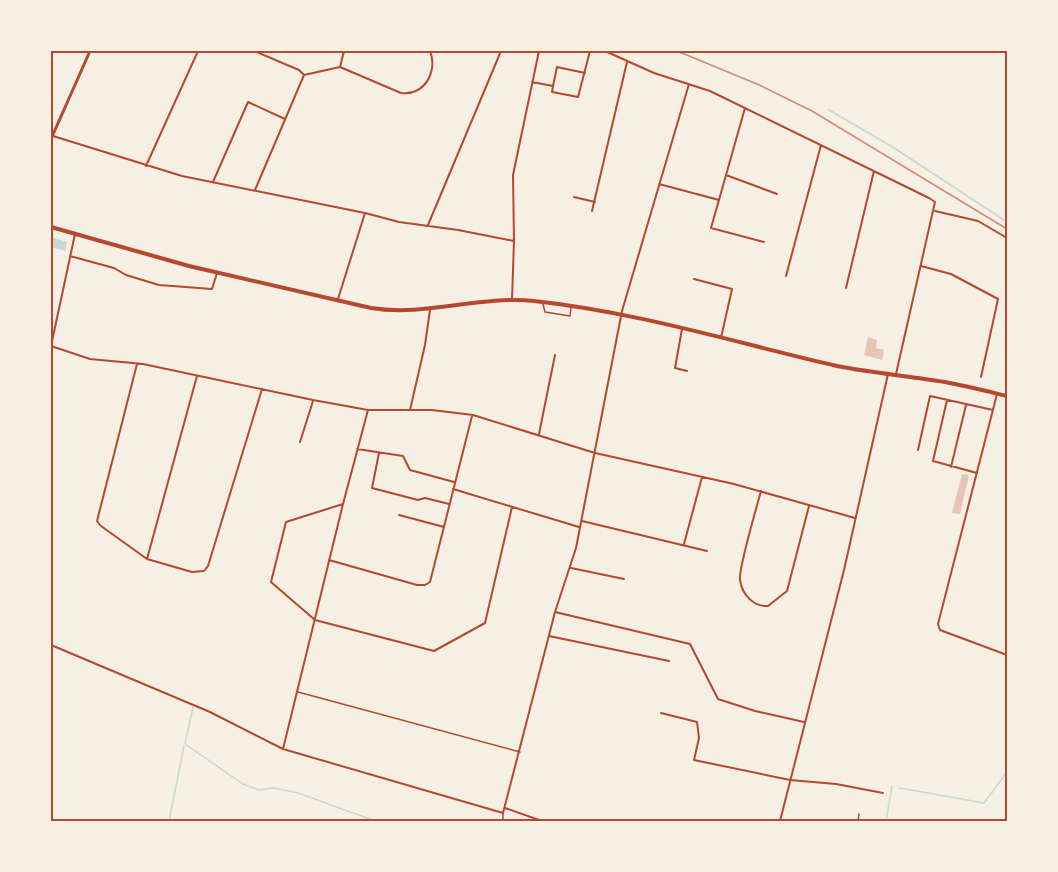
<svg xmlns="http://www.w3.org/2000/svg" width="1058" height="872" viewBox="0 0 1058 872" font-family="'IBM Plex Serif',serif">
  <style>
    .water { fill: #c9d6d2 }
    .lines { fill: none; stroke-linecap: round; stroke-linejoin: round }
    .stream { stroke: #c9d6d2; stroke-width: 1.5 }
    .building { fill: #e6c5b7 }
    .service { stroke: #b5482f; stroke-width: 1.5 }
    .minor { stroke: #b5482f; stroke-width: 2 }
    .tertiary { stroke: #b5482f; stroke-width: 3 }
    .secondary { stroke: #b5482f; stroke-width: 4 }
    .rail { stroke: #cf8b77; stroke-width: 1.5 }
    .neatline { fill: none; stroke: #b5482f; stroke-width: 2 }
  </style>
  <rect width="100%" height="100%" fill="#f6efe4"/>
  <!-- water -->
  <path class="water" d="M51,237L67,242L65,251L51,247Z"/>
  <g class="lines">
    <!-- stream -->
    <path class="stream" d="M829,110L891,146L1007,222
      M193,707L185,744L243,784L259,790L274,788L298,793L375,821
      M900,788L984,803L1007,772
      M169,821L184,746
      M886,821L892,786"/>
  </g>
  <!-- building -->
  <path class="building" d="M868,337L877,340L876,348L884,350L882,360L864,355Z
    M962,474L969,475L960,514L952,513Z"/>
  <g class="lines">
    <!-- service -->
    <path class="service" d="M543,304L545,312L570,316L571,307
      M298,692L520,752
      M503,813V821
      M858,821L859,814"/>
    <!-- minor -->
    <path class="minor" d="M254,51L299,70L304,75
      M605,51L654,73L710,91L929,198L935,202L896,374
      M340,67L401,93C425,96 438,71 430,51
      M532,82L553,86L552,92L578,97L590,51
      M553,86L557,67L585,73
      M745,108L711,228L764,242
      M53,136L182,176L365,213L399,222L458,230L514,241L512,299
      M146,166L198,51
      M726,175L777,194
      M213,182L248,102L285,119
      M659,184L719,200
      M255,190L304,75L340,67L344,51
      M574,197L595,202
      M592,211L627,62
      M935,211L978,221L1007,238
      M428,225L501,51
      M514,241L513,175L539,51
      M70,256L114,268L126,275L159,285L212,289L217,273
      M921,266L951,274L998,299L981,377
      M786,276L821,145
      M694,279L732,289L721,338
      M846,288L874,171
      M338,299L365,213
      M682,329L675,368L687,371
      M51,346L90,359L143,364L313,400L368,410H432L473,415L595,453L734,484L855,518
      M51,346L75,234
      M137,364L97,521L101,526L147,559L192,572L204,571L208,566L262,389
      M997,394L938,624L940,630L1007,655
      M947,400L933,461L977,473
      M410,410L425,345L430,310
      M539,434L555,355
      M300,442L313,401
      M357,449L403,456L410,470L454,482
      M918,450L930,396L993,410
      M379,453L372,488L418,500L425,498L449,504
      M951,467L966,405
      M453,489L579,527
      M761,491C757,506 738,570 740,580C742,594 753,607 768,606L787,591L809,506
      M343,504L286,522L271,582L315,620L434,651L485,623L512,507
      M399,515L444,527
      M582,521L707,551
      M684,544L702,477
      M147,559L197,376
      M329,560L417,585H425L430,582L472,416
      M571,568L624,579
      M555,612L690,644L718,699L755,711L804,722
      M549,636L669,661
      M51,645L210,712L283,749L503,813L555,612L576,548L622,311L689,84
      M661,713L697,722L699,738L694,760L790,780L836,784L883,793
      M283,749L343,504L368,410
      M505,808L542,821
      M780,821L844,570L888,374"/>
    <!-- tertiary -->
    <path class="tertiary" d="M51,139L90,51"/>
    <!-- secondary -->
    <path class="secondary" d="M51,227L189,266L371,308C426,317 479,295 534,301C637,312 737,343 837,366C872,373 909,376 945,382C966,386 986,391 1007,396"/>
    <!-- rail -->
    <path class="rail" d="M677,51L757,84L812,111L1007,229"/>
  </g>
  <!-- border -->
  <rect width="1058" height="872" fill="none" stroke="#f6efe4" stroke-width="105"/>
  <rect x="52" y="52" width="954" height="768" class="neatline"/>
</svg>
